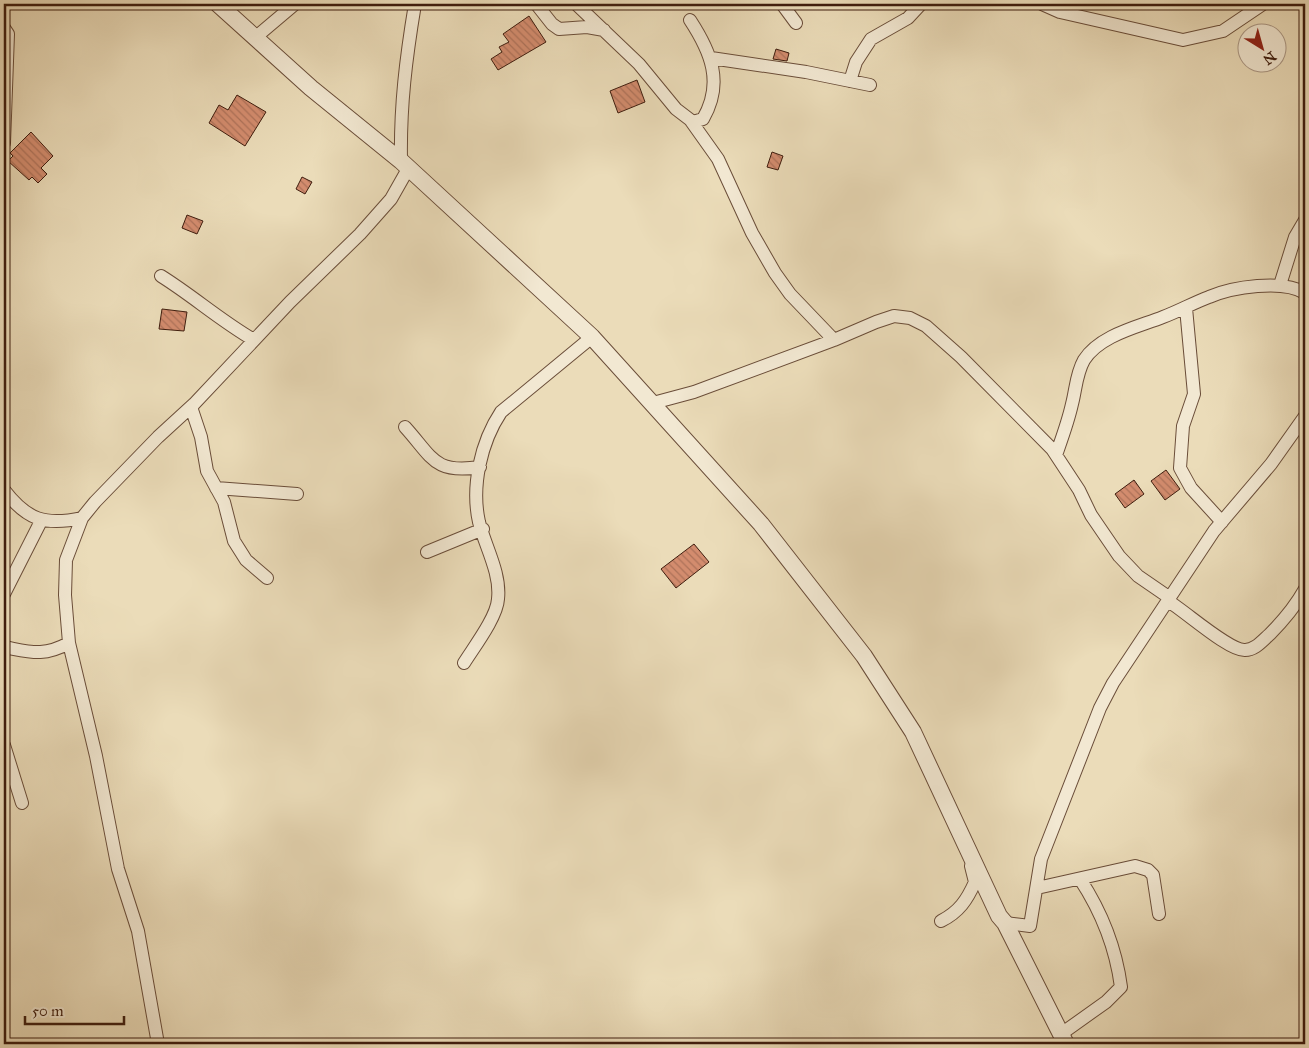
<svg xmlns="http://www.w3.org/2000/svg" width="1309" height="1048" viewBox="0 0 1309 1048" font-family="'IM FELL Great Primer',serif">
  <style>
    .building { fill: url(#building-back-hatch); stroke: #3f1d0e }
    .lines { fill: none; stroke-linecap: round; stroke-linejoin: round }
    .minor-casing { stroke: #6a4d39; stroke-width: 14 }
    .tertiary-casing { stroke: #6a4d39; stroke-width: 18 }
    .minor { stroke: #f2e8d2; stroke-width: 12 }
    .tertiary { stroke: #f2e8d2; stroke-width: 16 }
  </style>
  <defs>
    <pattern id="building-back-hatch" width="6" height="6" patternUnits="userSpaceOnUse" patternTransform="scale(1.25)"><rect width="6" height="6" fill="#d38c6e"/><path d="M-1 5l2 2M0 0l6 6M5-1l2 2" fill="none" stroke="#ad7259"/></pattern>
  </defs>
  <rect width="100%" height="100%" fill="#ebdcb9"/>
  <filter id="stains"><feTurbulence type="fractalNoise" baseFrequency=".004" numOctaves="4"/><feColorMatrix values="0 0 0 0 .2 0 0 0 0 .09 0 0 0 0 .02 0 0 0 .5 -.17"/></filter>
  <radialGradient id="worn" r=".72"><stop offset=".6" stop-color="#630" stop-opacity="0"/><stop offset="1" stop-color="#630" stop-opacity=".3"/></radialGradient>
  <!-- building -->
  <path class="building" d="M529,16L546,42L498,70L491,59L502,52L499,47L509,42L503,34Z
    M776,49L789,53L787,61L773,59Z
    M637,80L645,102L618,113L610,91Z
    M237,95L266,112L245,146L209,123L219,105L228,110Z
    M31,132L53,156L41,168L47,174L38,183L32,177L29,180L8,161L13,156L10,153Z
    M772,152L783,156L778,170L767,167Z
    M302,177L312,182L305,194L296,189Z
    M187,215L203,221L197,234L182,228Z
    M162,309L187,312L184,331L159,329Z
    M1166,470L1180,489L1165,500L1151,481Z
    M1134,480L1144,494L1125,508L1115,494Z
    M694,544L709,562L676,588L661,569Z"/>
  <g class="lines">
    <!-- minor casing -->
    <g class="minor-casing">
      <path id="minor" d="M576,4L639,64L676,109L693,122L703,119C724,83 711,52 690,20
        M782,4L796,23
        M1042,4L1060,12L1183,40L1223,31L1263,4
        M537,5L552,24L559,29L587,27L604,30
        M4,28L8,34L4,143
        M256,37L295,4
        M711,58L806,72L870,85
        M850,81L856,62L871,39L908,18L921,4
        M691,121L718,159L752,233L775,273L790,294L834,340
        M401,161C400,106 406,58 415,4
        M161,276C193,296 221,321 254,340
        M1280,285L1295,237L1305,220
        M1186,308L1194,394L1183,426L1180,468L1191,488L1222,522
        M653,403L694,392L834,340L876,322L894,316L910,318L926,326L961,357L1052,449L1079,490L1091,515L1119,556L1138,576L1170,598
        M191,407L201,437L207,471L224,502L234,541L246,560L267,578
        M405,427C433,458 434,474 480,467
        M1056,455C1062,438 1068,422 1072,404C1076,389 1076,374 1084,360C1100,335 1138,327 1163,317C1179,311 1193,303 1209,297C1232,287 1283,279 1305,293
        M216,488L297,494
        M4,490C27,520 45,526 82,518
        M427,552L483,529
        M4,594L41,521
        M1168,601C1185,611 1229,651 1245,650C1255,650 1262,641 1270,634C1284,620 1295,607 1305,589
        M4,647C31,652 43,657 69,643
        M464,663C474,647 497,617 498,599C501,573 485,546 479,522C471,486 481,442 501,412L592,337
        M4,745L22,803
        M1037,888L1135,866L1148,870L1153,875L1159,914
        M941,921C959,912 967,900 975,882L971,866
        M1005,923L1030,926L1041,859L1100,708L1113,683L1214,531L1271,464L1305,416
        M1061,1034L1106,1002L1121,987C1116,949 1101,911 1080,879
        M158,1044L138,931L118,869L96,756L69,643L65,595L66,560L82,518L95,502L158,437L194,404L290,302L360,234L391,199L408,169"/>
    </g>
    <!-- tertiary casing -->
    <g class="tertiary-casing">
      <path id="tertiary" d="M218,4L311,88L401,161L592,337L761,524L864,656L913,732L999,916L1005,923L1066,1044"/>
    </g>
    <!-- minor -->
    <use href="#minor" class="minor"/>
    <!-- tertiary -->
    <use href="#tertiary" class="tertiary"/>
  </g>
  <!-- margin -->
  <rect width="1309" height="1048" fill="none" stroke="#ebdcb9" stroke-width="20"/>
  <rect x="5" y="5" width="1299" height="1038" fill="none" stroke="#3f1d0e" stroke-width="2.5"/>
  <rect x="10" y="10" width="1289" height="1028" fill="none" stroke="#3f1d0e"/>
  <!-- north arrow -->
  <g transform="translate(1262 48) rotate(143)"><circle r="24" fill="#f2e8d2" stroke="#aa9784"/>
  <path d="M0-4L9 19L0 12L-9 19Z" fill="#8f2418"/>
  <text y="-8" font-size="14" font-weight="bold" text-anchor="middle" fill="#3f1d0e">N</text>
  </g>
  <!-- scale -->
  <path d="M25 1016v8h99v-8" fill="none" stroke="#3f1d0e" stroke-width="2.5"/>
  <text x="32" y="1016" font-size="15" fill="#3f1d0e" stroke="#f2e8d2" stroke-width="4" paint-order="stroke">50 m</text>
  <rect width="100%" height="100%" filter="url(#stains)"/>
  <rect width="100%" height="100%" fill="url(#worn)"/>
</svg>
